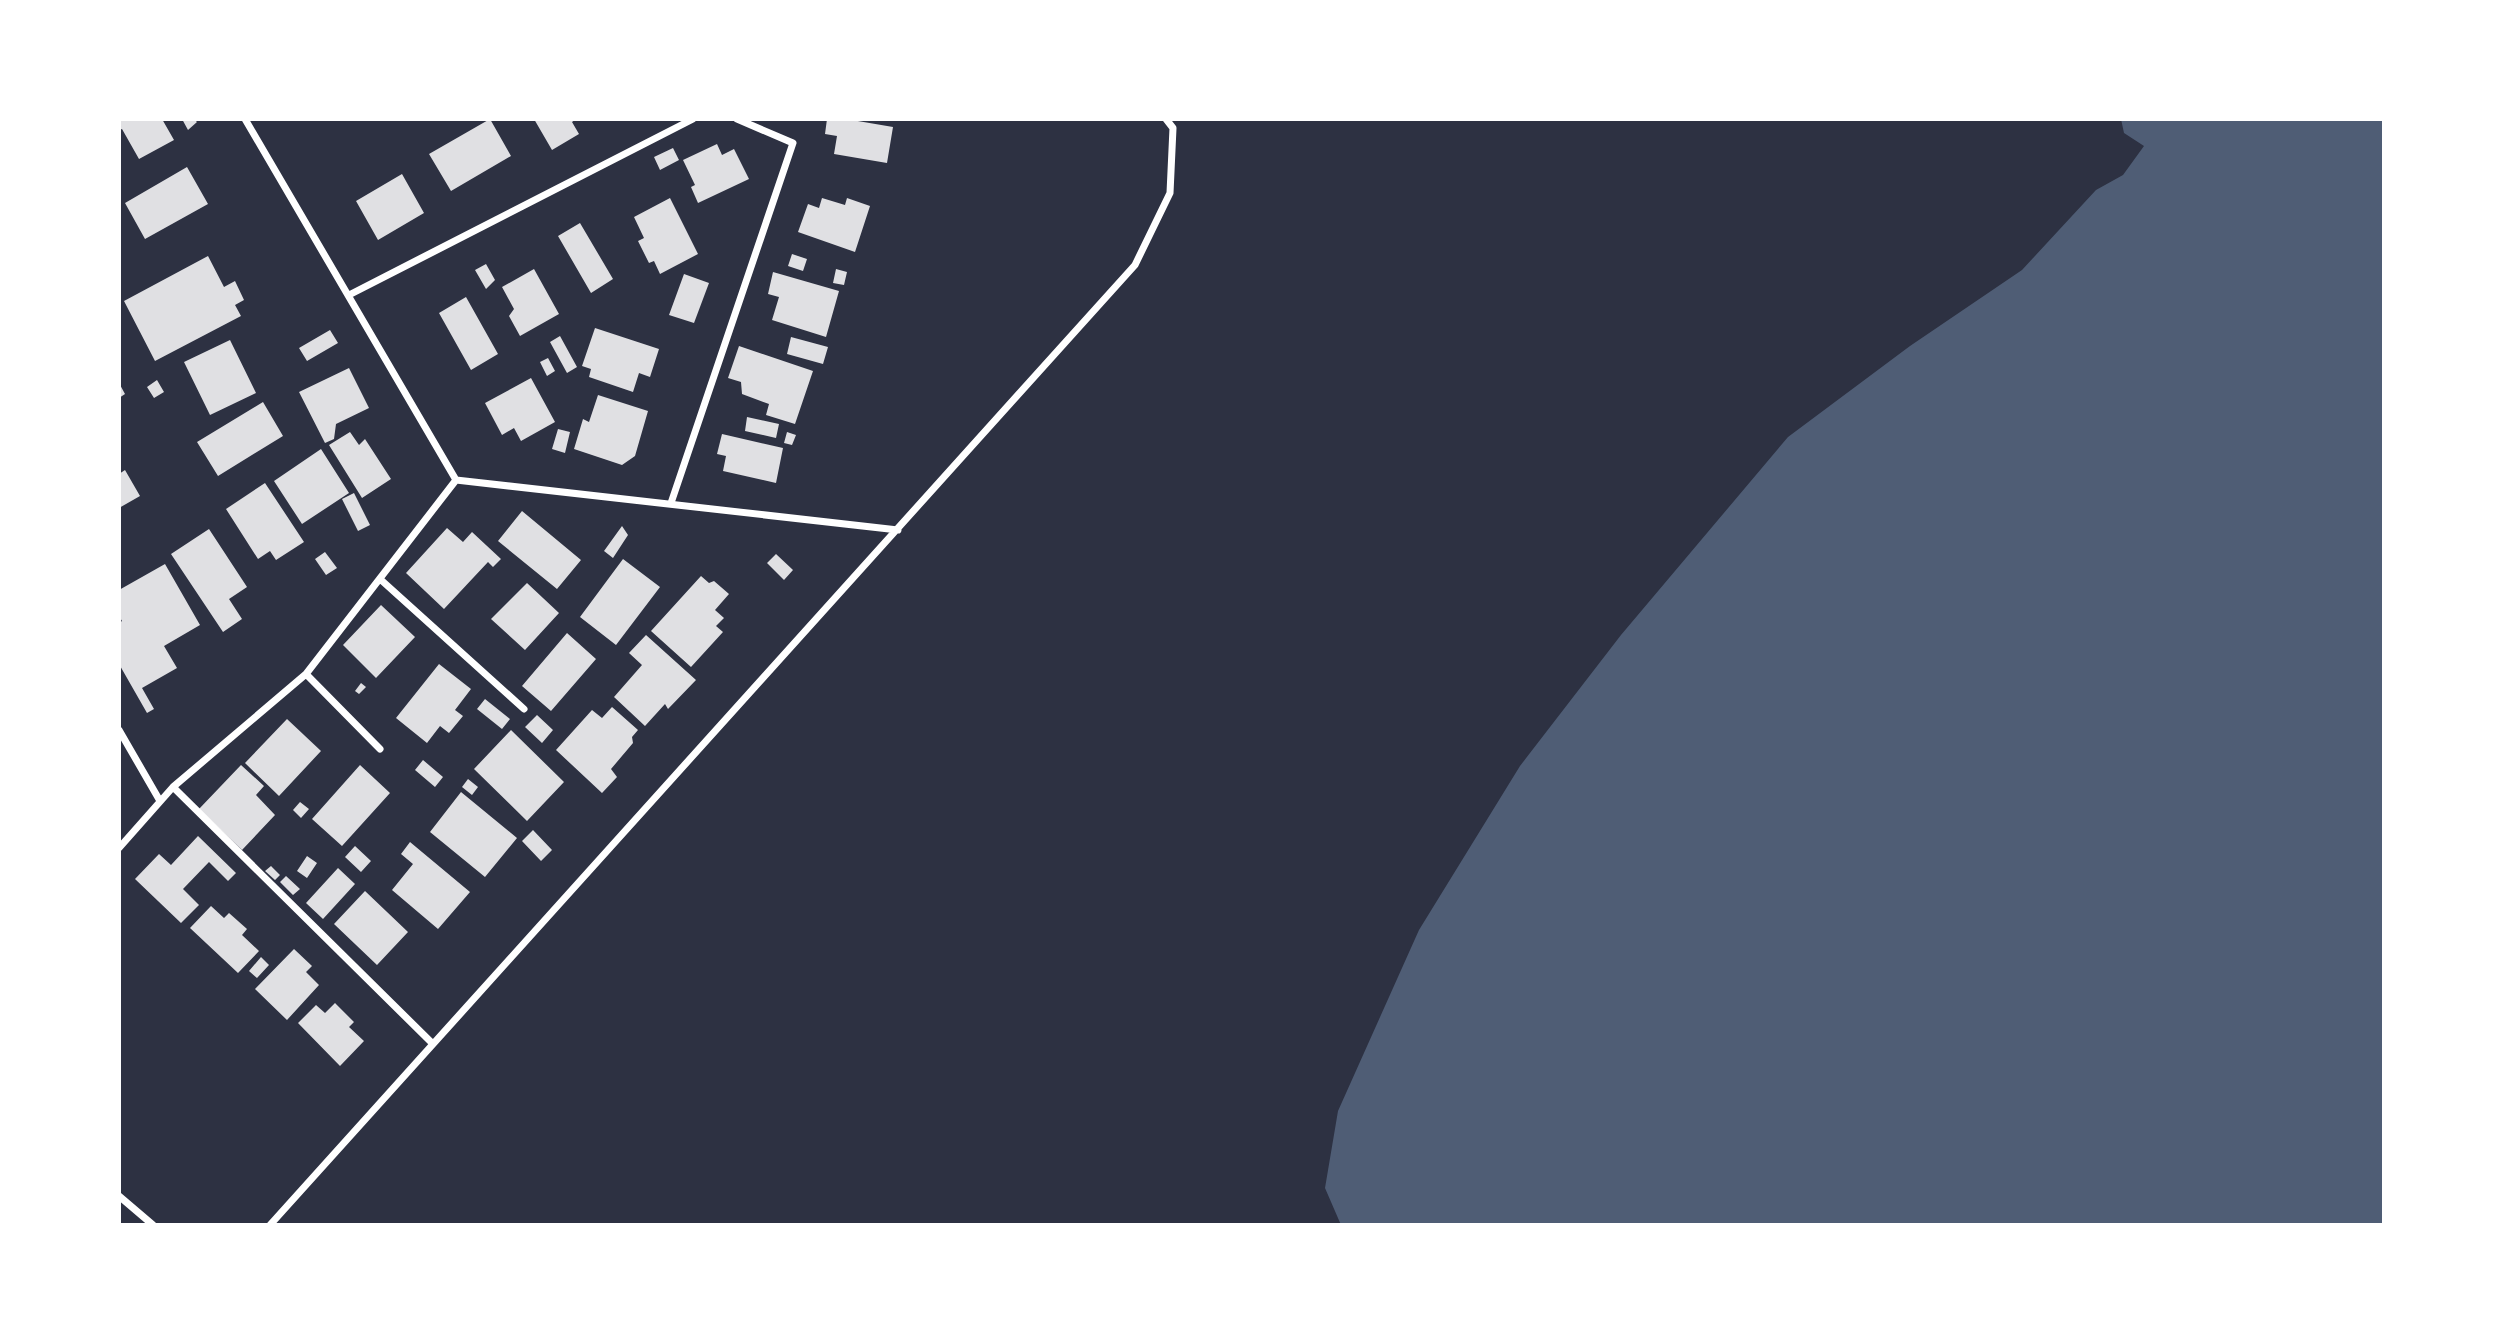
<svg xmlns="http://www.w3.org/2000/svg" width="2503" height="1344" viewBox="0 0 2503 1344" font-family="Cabin,sans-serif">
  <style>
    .water { fill: #4f5d75 }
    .building { fill: #e0e0e3 }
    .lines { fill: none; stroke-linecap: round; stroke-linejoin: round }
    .minor { stroke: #fff; stroke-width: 7 }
  </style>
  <rect width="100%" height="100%" fill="#2d3142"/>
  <!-- water -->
  <path class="water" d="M2121,119H2384V1225H1341L1325,1188L1338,1111L1419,930L1520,766L1621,635L1788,437L1910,346L2022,270L2096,190L2123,175L2144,146L2124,133Z"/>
  <!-- building -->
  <path class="building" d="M119,119H162L174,140L139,159L122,129L119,130Z
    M182,119H194L197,122L188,130Z
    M490,119L511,156L451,191L429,154Z
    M534,119H576L572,122L579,134L552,150Z
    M827,119H846L893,127L887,163L834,154L837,136L825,134Z
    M717,144L722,155L734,149L749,179L698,203L691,187L695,185L683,160Z
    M673,148L679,160L660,170L654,157Z
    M187,167L208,204L145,239L125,203Z
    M402,174L424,213L378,240L356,201Z
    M670,198L698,254L660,274L654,261L649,263L638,241L644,238L634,217Z
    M822,198L845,205L847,198L870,206L855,252L798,232L808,204L819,208Z
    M580,223L613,279L591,293L558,236Z
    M792,254L807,259L803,271L788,266Z
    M208,256L224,287L235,281L244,300L235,305L241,316L155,361L124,301Z
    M486,264L495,280L486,289L475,270Z
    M534,269L559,314L520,336L509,316L514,309L502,287Z
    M836,269L847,272L844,285L833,283Z
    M773,272L839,291L826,337L772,320L779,297L768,294Z
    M684,274L709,283L694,323L669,315Z
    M466,297L498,354L471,370L439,313Z
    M595,328L659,349L650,377L639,373L633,392L589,377L591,369L582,366Z
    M330,330L338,343L307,361L299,348Z
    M560,336L577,367L567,373L550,342Z
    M791,337L828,347L823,364L787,354Z
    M230,340L256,393L210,415L184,362Z
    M739,346L813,371L795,424L766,415L769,404L742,394L741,382L728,378Z
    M548,358L555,371L547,376L540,362Z
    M349,368L369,408L336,424L334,439L325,443L299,392Z
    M531,378L555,422L521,441L514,428L502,435L485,403Z
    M157,380L164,392L154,398L147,387Z
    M119,383L125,394L119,398Z
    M598,395L648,411L635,456L622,465L574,449L583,419L589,422Z
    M263,402L283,436L218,476L197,442Z
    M747,417L779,424L776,438L745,431Z
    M558,429L570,432L565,453L552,449Z
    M350,432L359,445L365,439L391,479L362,498L329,445Z
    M787,432L796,435L792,445L784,443Z
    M722,434L783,448L776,483L723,471L726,456L717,454Z
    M321,449L349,493L302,524L274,481Z
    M125,470L140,496L119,508V474Z
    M265,483L304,542L276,560L270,551L258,559L226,509Z
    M354,493L370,525L358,531L342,499Z
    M522,511L581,560L557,589L498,541Z
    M622,526L628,535L613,558L604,551Z
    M447,528L463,542L472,532L501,559L493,567L488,562L444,609L406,573Z
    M209,529L247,587L229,599L242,619L223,632L171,554Z
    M325,552L337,568L326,575L315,559Z
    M776,554L793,570L784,580L767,563Z
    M623,559L660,587L616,645L580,617Z
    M165,564L200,625L164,646L177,668L142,688L154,709L147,713L119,664V623L122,621L119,616V590Z
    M701,576L709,583L714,581L729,594L715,610L724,618L716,626L723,632L691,667L651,631Z
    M527,583L559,613L525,650L491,619Z
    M381,605L415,637L376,678L343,645Z
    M567,633L596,659L551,711L522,686Z
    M646,635L696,680L668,709L665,704L645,726L614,697L642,665L629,653Z
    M439,664L471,689L455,710L463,716L449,733L440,726L427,743L396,718Z
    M361,683L366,687L359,694L355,691Z
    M485,699L510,719L502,729L477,709Z
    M612,707L638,730L632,737L633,743L611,769L617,777L602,793L556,750L592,710L602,718Z
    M537,715L553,730L542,743L525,727Z
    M287,719L321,751L279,796L245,763Z
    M511,730L564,782L527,821L474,769Z
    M423,760L443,777L435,787L415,770Z
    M241,765L264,786L256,795L275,815L242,850L199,809Z
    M360,765L390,793L342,846L312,819Z
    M468,779L478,787L472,795L462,787Z
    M461,792L517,838L485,877L430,832Z
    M300,802L309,809L301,818L293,810Z
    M533,830L552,850L541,861L522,841Z
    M198,836L236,873L228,881L209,862L183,889L199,905L181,923L135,879L159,854L171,865Z
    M410,842L470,892L438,929L392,890L413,864L401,854Z
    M355,846L371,861L361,872L345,857Z
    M307,856L317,863L307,878L297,871Z
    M271,866L280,875L275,880L265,871Z
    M338,868L355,884L323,919L306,903Z
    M286,876L300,889L293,895L280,882Z
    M365,891L408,932L377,965L334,924Z
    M211,906L224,918L229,913L247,929L242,935L259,951L238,973L190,928Z
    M294,949L312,966L306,972L319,985L287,1020L255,989Z
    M261,957L269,965L257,978L249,971Z
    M335,1003L354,1022L349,1027L364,1041L340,1066L298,1023L316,1005L325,1013Z"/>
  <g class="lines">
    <!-- minor -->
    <path class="minor" d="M245,119L456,480L898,530
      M349,295L693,119
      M671,503L793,143L737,119
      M380,579L524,709
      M306,674L380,749
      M119,730L160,801
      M173,787L433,1044
      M119,848L173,787L306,674L456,480
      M119,1196L153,1225
      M270,1225L1135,265L1170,193L1173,128L1166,119"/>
  </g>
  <!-- border -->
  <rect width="2503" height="1344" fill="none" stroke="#ffffff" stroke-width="242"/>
</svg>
